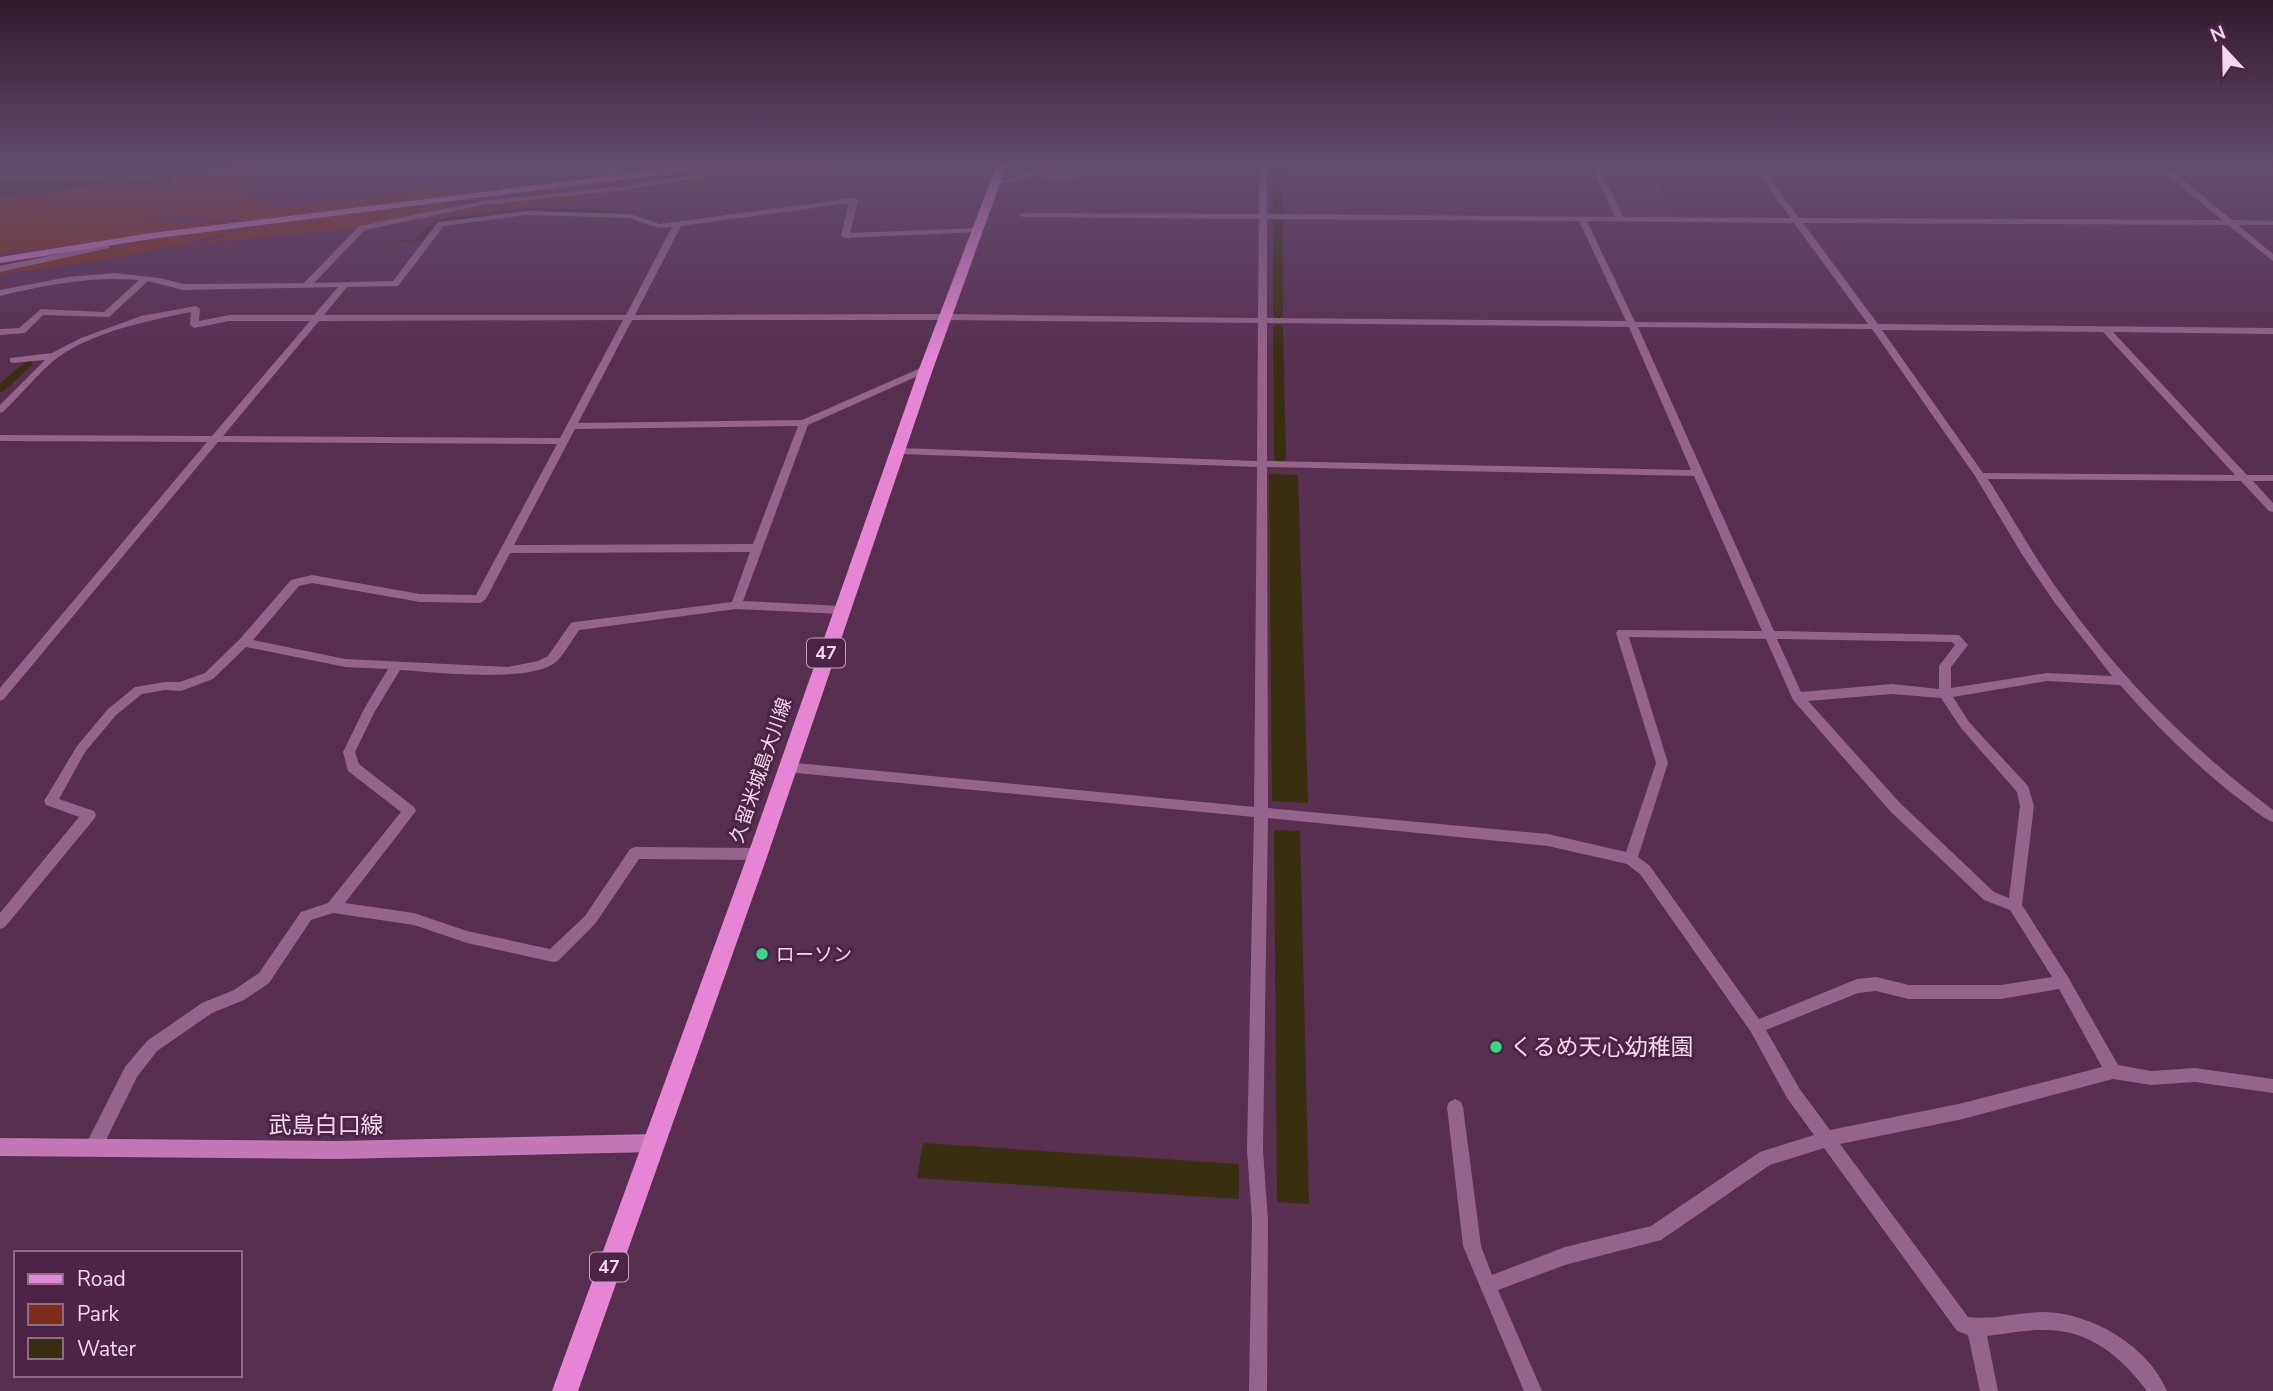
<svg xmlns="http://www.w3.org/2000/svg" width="2273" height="1391" viewBox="0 0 2273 1391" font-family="'Nunito Sans','Noto Sans JP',sans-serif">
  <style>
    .built { fill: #63355b }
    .green { fill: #7f2e1b }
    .water { fill: #372f0f }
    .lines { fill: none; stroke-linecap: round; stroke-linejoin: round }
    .canal { fill: #372f0f; fill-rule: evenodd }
    .street { fill: #94648b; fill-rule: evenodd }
    .secondary { fill: #c377b4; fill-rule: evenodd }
    .primary { fill: #e685d4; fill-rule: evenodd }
    .poi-dot { fill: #36d881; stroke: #4c2445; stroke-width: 2.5 }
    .labels { text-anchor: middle; stroke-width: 6; stroke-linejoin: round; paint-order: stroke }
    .shield { fill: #4c2445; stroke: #c0a2b9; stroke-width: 2 }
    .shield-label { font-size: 18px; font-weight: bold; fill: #f1d8eb }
    .street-label { font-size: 19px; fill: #f1d8eb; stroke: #4c2445 }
    .poi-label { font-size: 19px; fill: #f1d8eb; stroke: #4c2445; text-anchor: start }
    .near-poi-label { font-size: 23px; fill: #f1d8eb; stroke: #4c2445; text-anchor: start }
    .near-street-label { font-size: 23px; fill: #f1d8eb; stroke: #4c2445 }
  </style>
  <rect width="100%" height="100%" fill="#572f4f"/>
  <!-- built -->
  <path class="built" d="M1608,172L1652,173L1677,218H1633L1619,211L1605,181L1609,178Z"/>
  <!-- green -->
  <path class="green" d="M757,164L621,186L389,209Z
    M778,164H799L739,176L730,182L387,224C517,197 648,186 778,164Z
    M818,164H876L738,183L745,178Z
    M258,167L247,198L277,207L444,188L443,198L262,220H218L169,214L144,219L239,223L0,254V198L123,183L137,188L172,183L184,175Z
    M468,204L351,229L202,243L260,225L362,212Z
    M247,226C166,252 84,263 0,274V271L153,239Z"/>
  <!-- water -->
  <path class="water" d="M0,164H263L184,174L170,181L137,186L121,182L0,196Z
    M534,208L599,210L626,214L530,210L444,221L435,224L422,241L349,242L414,240L436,220Z
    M1269,474L1298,475L1308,803L1272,801Z
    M1274,830L1300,831L1309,1204L1277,1202Z
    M923,1143L1239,1164V1199L917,1178Z"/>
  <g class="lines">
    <!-- canal -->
    <path class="canal" d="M1273,164H1281L1283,214L1278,217L1273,214Z
      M1278,217L1283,220V316L1278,319L1273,316V220Z
      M1278,324L1283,327L1286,459L1280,463L1274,459L1273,327Z
      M28,360L32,361V365L4,391L0,392V383Z"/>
    <!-- street -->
    <path class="street" d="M758,164L771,165L767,167L625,190L483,205L365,230L314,283L393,281L438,222H441L526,211L630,214L660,224L854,198L858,200L850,233L979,228L983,230L979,232L845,238L841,236L849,203L681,226L635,315L947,314L1258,318L1259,219L1023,217L1019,215L1023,213L1259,214V164H1267V214L1615,217L1595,173L1597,171L1591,164H1599L1608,174L1604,176L1623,217L1791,218L1751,164H1759L1799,218L2222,220L2155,164H2164L2232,220L2273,221V225H2238L2273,254V261L2228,225L1803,223L1878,324L2273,328V334L2113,332L2247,475H2273V481H2253L2273,503V512L2269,511L2241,481L1988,479C2013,518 2035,559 2063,597C2121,679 2192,749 2273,810V822C2262,818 2252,808 2242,801C2197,767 2157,727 2120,685L2047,681L1953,697L1969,722L2028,786L2034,806L2022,905L2068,977L2118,1065L2151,1071L2195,1068L2273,1079V1093L2195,1082L2151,1085L2113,1079L1963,1119L1840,1144L1968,1317C1994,1320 2019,1312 2044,1312C2092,1313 2148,1346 2167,1391H2147C2120,1355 2088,1329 2042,1330C2023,1330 2005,1334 1987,1336L1998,1391H1980L1968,1335L1957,1331L1824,1148L1770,1165L1661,1240L1565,1265L1498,1290L1542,1391H1524L1463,1246L1447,1107L1449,1102L1455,1099L1461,1102L1463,1107L1481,1246L1492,1275L1565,1247L1651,1226L1760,1152L1814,1135L1787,1098L1751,1032L1640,874L1627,864L1548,846L1268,818L1263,1150L1268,1220L1267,1391H1249L1252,1220L1247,1150L1254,817L786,772L781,771L780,767L781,763L786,762L1254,807L1257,467L900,454L895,451L900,448L1257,461L1258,323L947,320H632L578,423L802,420L923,367H929V371L808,425L743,601L842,606L848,610L842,614L736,609L579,630C572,640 565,653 557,661C533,684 434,672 400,670L374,713L355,752L359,764L414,807L416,811L345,903L414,913L467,931L550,949L585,916L630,849L635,847L758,848L763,850L765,854L763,858L758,860L639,859L595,924L558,961L553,962L467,943L414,925L333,913L311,920L269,983L244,1000L212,1013L157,1051L137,1077L100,1152L94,1154L88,1152L86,1146L88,1140L125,1067L147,1041L202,1003L234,990L259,973L301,912L328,903L401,812L348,771L343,752L364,709L388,669L345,667L246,647L213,679L181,691L165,690L142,694L116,715L85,752L59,799L94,811L96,815L94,819L5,927L0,929V913L79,817L46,805L44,801L77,746L108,709L135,687L165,682H180L205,673L240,639L291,580L312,575L420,594L476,595L557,444L218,442L4,699L0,701V688L207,442L0,441V435L212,436L310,321H229L194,328L190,325L191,312C150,320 92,332 57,358C40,371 20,396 3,412L0,413V405L45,360L13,363L10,362V358L52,353L81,338L141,316L196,306L200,309L199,321L229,315H314L338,287L183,290L148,281L109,317L43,315L25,333L0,335V329L19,328L41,309L104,312L139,280C92,276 46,285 0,296V290L68,277L114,273L160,278L183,284L304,283L359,226L483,201L625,186ZM526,215L629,218L659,228L672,227L626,315H324L347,287L398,286L444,226ZM1267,219L1579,221L1626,321L1267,318ZM1587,221L1794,223L1868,324L1635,322ZM623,320L560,438L223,436L319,321ZM1267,323L1629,327L1691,470L1267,461ZM1638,327L1872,329L1975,476L2023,556L2055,603L2112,676L2047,673L1951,688V667L1968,645L1959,635L1774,631ZM1882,330L2103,332L2235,475L1983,473ZM798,426L753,544L514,545L575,429ZM1267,467L1694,476L1762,631L1618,630L1616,633L1656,763L1626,852L1548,834L1268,808ZM750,552L732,602L575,622L571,623L548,656L538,661L508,667L345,659L253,640L299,586L312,583L420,602L480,603L486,599L510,553ZM1629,637L1766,639L1793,700L1890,811L1984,900L2010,910L2052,977L2001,985H1909L1876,977L1857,979L1759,1019L1650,866L1638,857L1668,763ZM1777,639L1952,642L1955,645L1939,666V689L1892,684L1801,692ZM1892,694L1941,698L1961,728L2017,792L2020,806L2009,898L1994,892L1900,803L1808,701ZM2059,989L2102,1067L1963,1103L1830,1130L1799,1088L1766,1030L1858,993L1876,991L1909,999H2001Z
      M1063,164H1077L994,186L990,184Z
      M2221,164H2244L2273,168V172Z
      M1079,174L1080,176L1076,178L1046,179L1042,177L1046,175Z
      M106,244H109V248L0,272V266Z"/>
    <!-- secondary -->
    <path class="secondary" d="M608,164H616L618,175L706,164H732L728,167L619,180L615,183L611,181L151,239L0,263V257L151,233L610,176Z
      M653,1134L660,1137L662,1143L660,1149L653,1152L337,1159L0,1156V1138L337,1141Z"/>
    <!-- primary -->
    <path class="primary" d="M997,164H1007L933,369L768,854L578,1391H552L748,854L919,369Z"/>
  </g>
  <!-- sky -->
  <linearGradient id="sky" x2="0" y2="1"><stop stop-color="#301a2b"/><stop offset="0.46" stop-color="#634d6e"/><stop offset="1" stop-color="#634d6e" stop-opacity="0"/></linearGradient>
  <rect width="2273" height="359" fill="url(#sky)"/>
  <!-- markers -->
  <g class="poi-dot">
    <circle cx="762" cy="954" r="7"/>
    <circle cx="1496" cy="1047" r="7"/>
  </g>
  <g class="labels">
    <!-- shield labels -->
    <g class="shield">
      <rect x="807" y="638.5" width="38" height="29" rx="5"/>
      <rect x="590" y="1252.5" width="38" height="29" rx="5"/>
    </g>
    <g class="shield-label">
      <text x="826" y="659">47</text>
      <text x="609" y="1273">47</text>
    </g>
    <!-- street labels -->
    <g class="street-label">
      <text transform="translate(760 770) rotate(-71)" y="7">久留米城島大川線</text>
    </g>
    <!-- poi labels -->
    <g class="poi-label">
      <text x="776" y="961">ローソン</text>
    </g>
    <!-- near-poi labels -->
    <g class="near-poi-label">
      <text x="1510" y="1055">くるめ天心幼稚園</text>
    </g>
    <!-- near-street labels -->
    <g class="near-street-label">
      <text x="326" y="1133">武島白口線</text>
    </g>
  </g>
  <!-- legend -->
  <rect x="14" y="1251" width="228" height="126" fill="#4c2445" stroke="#8e6c87" stroke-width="2"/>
  <rect x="28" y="1274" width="35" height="10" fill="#e685d4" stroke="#8e6c87" stroke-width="2"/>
  <text x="77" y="1286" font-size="21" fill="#f1d8eb">Road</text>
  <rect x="28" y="1304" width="35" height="21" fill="#7f2e1b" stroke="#8e6c87" stroke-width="2"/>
  <text x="77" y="1321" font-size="21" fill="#f1d8eb">Park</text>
  <rect x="28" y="1338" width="35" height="21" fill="#372f0f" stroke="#8e6c87" stroke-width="2"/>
  <text x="77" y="1356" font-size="21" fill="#f1d8eb">Water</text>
  <!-- north arrow -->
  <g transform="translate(2224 49) rotate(338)" stroke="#4c2445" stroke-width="5" paint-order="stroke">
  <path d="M0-5L12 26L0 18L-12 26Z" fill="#f1d8eb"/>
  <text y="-10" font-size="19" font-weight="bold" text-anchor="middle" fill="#f1d8eb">N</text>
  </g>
</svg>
